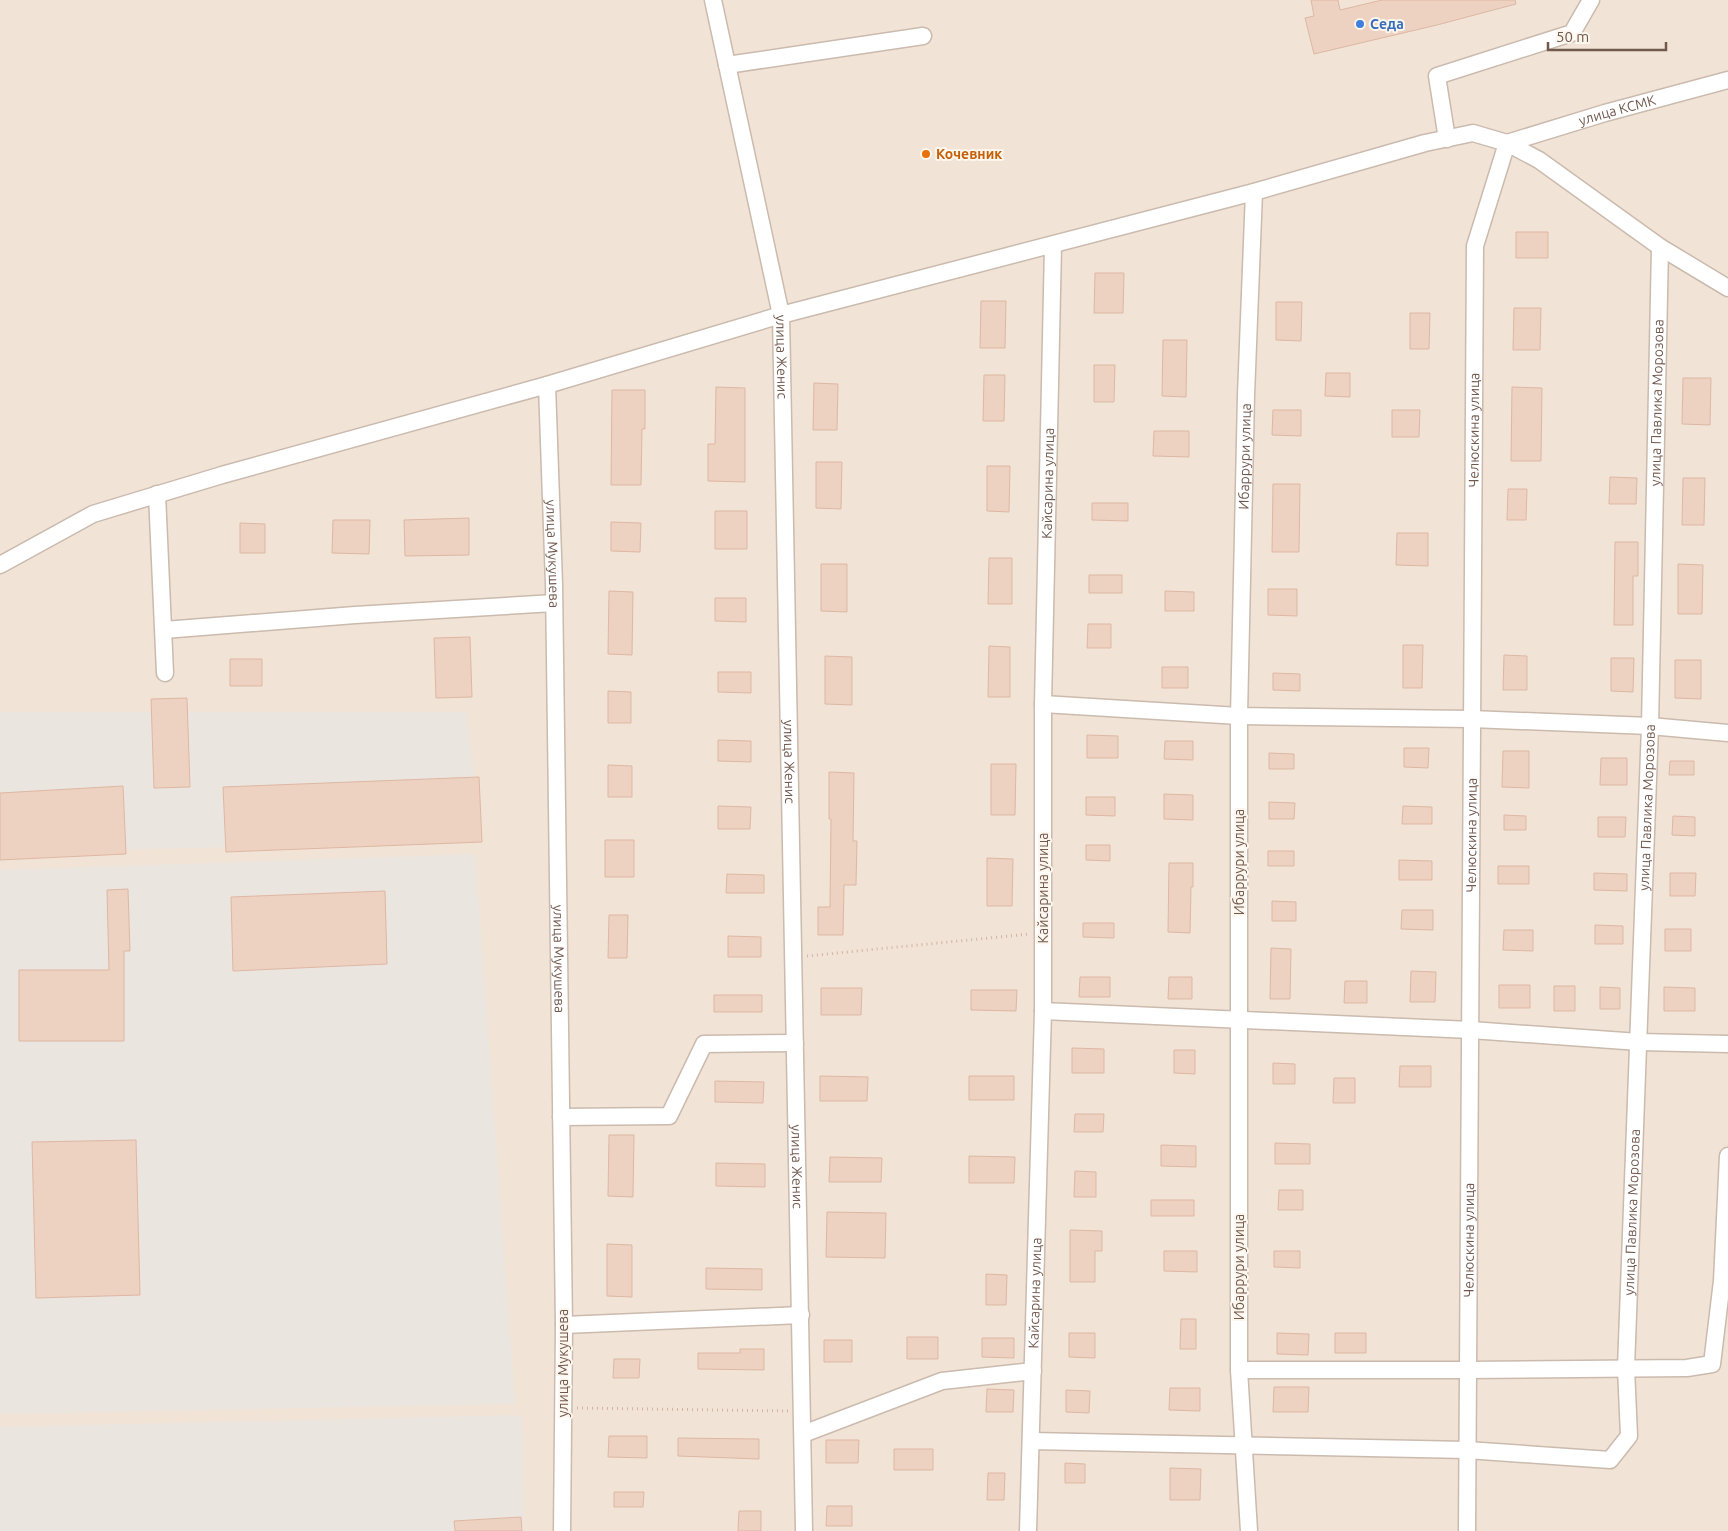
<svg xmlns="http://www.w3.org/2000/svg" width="1728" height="1531" viewBox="0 0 1728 1531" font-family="Ubuntu,sans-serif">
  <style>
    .residential { fill: #f1e4d6 }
    .industrial { fill: #ebe5e0 }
    .building { fill: #edd1c1; stroke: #deb7a3 }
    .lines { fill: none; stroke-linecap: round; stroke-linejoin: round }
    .minor-casing { stroke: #cbbaae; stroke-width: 19 }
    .path { stroke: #d1b4a5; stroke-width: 3; stroke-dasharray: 1 4; stroke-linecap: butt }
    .minor { stroke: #fff; stroke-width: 16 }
    .shop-dot { fill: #3f7fe0; stroke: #fdf6ed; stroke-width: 2 }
    .food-dot { fill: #e8710a; stroke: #fdf6ed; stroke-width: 2 }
    .labels { text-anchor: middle; stroke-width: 4; stroke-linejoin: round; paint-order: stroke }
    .shop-label { font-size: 14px; font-weight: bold; fill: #366cbe; stroke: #fdf6ed; text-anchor: start }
    .street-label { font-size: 14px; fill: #71594e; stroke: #fdf6ed }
    .food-label { font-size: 14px; font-weight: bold; fill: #c56008; stroke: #fdf6ed; text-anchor: start }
  </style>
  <rect width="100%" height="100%" fill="#faf2e7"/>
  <!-- residential -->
  <path class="residential" d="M0,0H1728V1531H0Z"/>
  <!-- industrial -->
  <path class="industrial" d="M0,712H466L482,842L0,852Z
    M475,854L515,1404L0,1414V870Z
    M522,1415L524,1531H0V1427Z"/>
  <!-- building -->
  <path class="building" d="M1311,0H1338L1340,10L1382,0H1515L1516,4L1437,25L1314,54L1305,18L1314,16Z
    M1516,232H1548V258H1516Z
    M1095,273H1124L1123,313H1094Z
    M981,301H1006L1005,348H980Z
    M1276,302H1302L1301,341L1276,340Z
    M1514,308H1541L1540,350H1513Z
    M1410,313H1430L1429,349H1410Z
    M1163,340H1187L1186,397L1162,396Z
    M1094,365H1115L1114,402H1094Z
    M1326,373H1350V397L1325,396Z
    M984,375H1005L1004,421H983Z
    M1683,378H1711L1710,425L1682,424Z
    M814,383L838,384L837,430H813Z
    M716,387L745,388V482L708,481V444H715Z
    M1512,387L1542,388L1541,461H1511Z
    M612,390H645V429H642L641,485H611Z
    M1273,410H1301V436L1272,435Z
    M1392,410H1420L1419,437H1392Z
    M1154,431H1189V457L1153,456Z
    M816,462H842L841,509L816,508Z
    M987,466H1010L1009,512L987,511Z
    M1610,477L1637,478L1636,504H1609Z
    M1683,478H1705L1704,525H1682Z
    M1273,484H1300L1299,552H1272Z
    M1508,489H1527L1526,520H1507Z
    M1092,503H1128V521L1092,520Z
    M715,511H747V549H715Z
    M469,518V555L405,556L404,520Z
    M333,520H370L369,554L332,553Z
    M611,522L641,523L640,552L611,551Z
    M240,523L265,524V553H240Z
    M1397,533H1428V566L1396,565Z
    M1615,542H1638V576H1633V625H1614Z
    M989,558H1012V604H988Z
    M821,564H847V612L821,611Z
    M1678,564L1703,565L1702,614H1678Z
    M1089,575H1122V593H1089Z
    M1268,589H1297V616L1268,615Z
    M609,591L633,592L632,655L608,654Z
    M1165,591L1194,592V611H1165Z
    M715,598H746V622L715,621Z
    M1088,624H1111V648H1087Z
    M470,637L472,697L436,698L434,638Z
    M1403,645H1423L1422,688H1403Z
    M989,646L1010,647V697H988Z
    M1504,655L1527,656V690H1503Z
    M825,656L852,657V705L825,704Z
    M1611,658H1634L1633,692L1611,691Z
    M230,659H262V686H230Z
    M1675,660H1701V699L1675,698Z
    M1162,667H1188V688H1162Z
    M718,672H751V693L718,692Z
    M1273,673L1300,674V691L1273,690Z
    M608,691L631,692V723H608Z
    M187,698L190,787L154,788L151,699Z
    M1087,735L1118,736V758H1087Z
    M718,740L751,741V762L718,761Z
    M1165,741H1193V760L1164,759Z
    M1404,748H1429L1428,768L1404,767Z
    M1503,751H1529V788L1502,787Z
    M1269,753L1294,754V769H1269Z
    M1601,758H1627V785H1600Z
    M1670,761H1694V775H1669Z
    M991,764H1016L1015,815H991Z
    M608,765L632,766V797H608Z
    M829,772L854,773L853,841H857L856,885H844L843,935H818V907H830L831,819H829Z
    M479,777L482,842L226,852L223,787Z
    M123,786L126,854L0,860V793Z
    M1164,794L1193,795V820L1164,819Z
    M1086,797H1115V816L1086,815Z
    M1269,802L1295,803L1294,819H1269Z
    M718,806L751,807L750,829H718Z
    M1403,806L1432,807V824H1402Z
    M1504,815L1526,816V830H1504Z
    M1673,816L1695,817V836L1672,835Z
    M1598,817H1626L1625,837H1598Z
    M605,840H634V877H605Z
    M1086,845H1110V861L1086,860Z
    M1268,851H1294V866H1268Z
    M987,858L1013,859L1012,906H987Z
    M1399,860L1432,861V880H1399Z
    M1169,863H1193V887H1191L1190,933L1168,932Z
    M1498,866H1529V884H1498Z
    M1594,873L1627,874V891L1594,890Z
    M1670,873H1696L1695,896H1670Z
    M727,874L764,875V893H726Z
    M128,889L130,951H124V1041H19V970H109L107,890Z
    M385,891L387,964L233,971L231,897Z
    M1272,901L1296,902V921H1272Z
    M1402,910H1433V930L1401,929Z
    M609,915H628L627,958H608Z
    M1083,923H1114V938L1083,937Z
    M1595,925L1623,926V944H1595Z
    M1665,929H1691V951H1665Z
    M1504,930H1533V951L1503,950Z
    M728,936L761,937V957H728Z
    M1271,948L1291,949L1290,999H1270Z
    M1411,971L1436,972L1435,1002H1410Z
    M1080,977H1110V997H1079Z
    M1169,977H1192V999H1168Z
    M1345,981H1367V1003H1344Z
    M1499,985H1530V1008H1499Z
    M1554,986H1575V1011H1554Z
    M1600,987L1620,988V1009H1600Z
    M1664,987L1695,988V1011H1664Z
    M821,988H862L861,1015H821Z
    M971,990H1017L1016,1011L971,1010Z
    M714,995H762V1012H714Z
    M1072,1048L1104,1049V1073H1072Z
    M1174,1050H1195V1074L1174,1073Z
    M1273,1063L1295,1064V1084H1273Z
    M1400,1066H1431V1087H1399Z
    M820,1076L868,1077L867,1101H820Z
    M969,1076H1014V1100H969Z
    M1334,1078H1355V1103H1333Z
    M715,1081L764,1082L763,1103L715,1102Z
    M1075,1114H1104L1103,1132H1074Z
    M609,1135H634L633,1197L608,1196Z
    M136,1140L140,1295L36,1298L32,1142Z
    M1275,1143L1310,1144V1164H1275Z
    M1161,1145L1196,1146V1167L1161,1166Z
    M969,1156L1015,1157L1014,1183H969Z
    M830,1157L882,1158L881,1182H829Z
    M716,1163L765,1164V1187L716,1186Z
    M1075,1171L1096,1172V1197H1074Z
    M1279,1190H1303V1210H1278Z
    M1151,1200H1194V1216H1151Z
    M827,1212L886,1213L885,1258L826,1257Z
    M1070,1230L1102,1231V1251H1095V1282H1070Z
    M607,1244L632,1245V1297L607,1296Z
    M1164,1251H1197V1272L1164,1271Z
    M1274,1251H1300V1268L1274,1267Z
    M706,1268L762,1269V1290L706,1289Z
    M986,1274L1007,1275L1006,1305H986Z
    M1181,1319H1196V1349H1180Z
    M1069,1333H1095V1358L1069,1357Z
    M1277,1333L1309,1334L1308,1355L1277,1354Z
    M1335,1333H1366V1353H1335Z
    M907,1337H938V1359H907Z
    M982,1338H1014V1358L982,1357Z
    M824,1340H852V1362H824Z
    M740,1349H764V1370L698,1369V1353H740Z
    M614,1359H640L639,1378H613Z
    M1274,1387H1309L1308,1412H1273Z
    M1170,1388H1200V1411L1169,1410Z
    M987,1389L1014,1390L1013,1412H986Z
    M1066,1390L1090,1391L1089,1413L1066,1412Z
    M609,1436H647V1458L608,1457Z
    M678,1438L759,1439V1459L678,1456Z
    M826,1440H859L858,1463H826Z
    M894,1449H933V1470H894Z
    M1065,1463L1085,1464V1483H1065Z
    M1170,1468L1201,1469L1200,1500H1170Z
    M988,1473H1005L1004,1500H987Z
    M614,1492H644L643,1507H614Z
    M827,1506H852V1526H826Z
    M739,1511H761V1531H738Z
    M521,1517L522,1531H455L454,1521Z"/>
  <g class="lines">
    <!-- minor casing -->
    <g class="minor-casing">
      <g id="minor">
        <path id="s1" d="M713,0L781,315L804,1531"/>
        <path d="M727,65L923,36"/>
        <path d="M1447,139L1437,76L1572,33L1591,0"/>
        <path id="s2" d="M1507,143L1605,113L1728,80"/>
        <path id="s3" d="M547,385L554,584L564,1325L562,1531"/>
        <path d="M157,494L165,673"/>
        <path d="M0,565L93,514L222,475L547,385L781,315L1254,192L1425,143L1473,133L1507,143L1539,160L1660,247L1728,288"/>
        <path d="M164,630L355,615L554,603"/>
        <path d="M1043,704L1239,716L1471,719L1650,726L1728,733"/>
        <path d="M1043,1011L1471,1030L1639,1042L1728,1044"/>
        <path d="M561,1117L669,1116L704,1044L795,1043"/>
        <path d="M564,1325L801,1315"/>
        <path d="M1239,1370H1467L1687,1368L1712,1364L1722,1281L1728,1156"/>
        <path d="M803,1434L942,1381L1033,1371"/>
        <path id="s4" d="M1031,1441L1467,1450L1610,1460L1629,1436L1626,1368L1650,726L1660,247"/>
        <path id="s5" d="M1028,1531L1043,1011V704L1053,246"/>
        <path id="s6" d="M1249,1531L1239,1370V716L1246,395L1254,192"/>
        <path id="s7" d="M1467,1531L1475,246L1507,143"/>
      </g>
    </g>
    <!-- path -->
    <path class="path" d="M807,956L1029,934
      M577,1408L788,1411"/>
    <!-- minor -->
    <use href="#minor" class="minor"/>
  </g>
  <!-- markers -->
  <circle class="shop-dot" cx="1360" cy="24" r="5"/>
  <circle class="food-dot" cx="926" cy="154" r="5"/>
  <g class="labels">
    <!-- shop labels -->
    <g class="shop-label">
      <text x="1370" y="29">Седа</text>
    </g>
    <!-- street labels -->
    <g class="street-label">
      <text dy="5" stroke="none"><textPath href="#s2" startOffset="115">улица КСМК</textPath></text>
      <text dy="5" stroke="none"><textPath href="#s1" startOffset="364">улица Женис</textPath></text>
      <text dy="5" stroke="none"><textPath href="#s4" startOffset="1644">улица Павлика Морозова</textPath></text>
      <text dy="5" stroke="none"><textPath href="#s7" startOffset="1101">Челюскина улица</textPath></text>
      <text dy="5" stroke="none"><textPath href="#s6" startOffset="1075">Ибаррури улица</textPath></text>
      <text dy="5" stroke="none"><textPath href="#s5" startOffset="1048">Кайсарина улица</textPath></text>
      <text dy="5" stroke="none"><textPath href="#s3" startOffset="169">улица Мукушева</textPath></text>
      <text dy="5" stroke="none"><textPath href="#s1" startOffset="769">улица Женис</textPath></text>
      <text dy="5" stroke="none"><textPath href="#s4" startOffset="1239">улица Павлика Морозова</textPath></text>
      <text dy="5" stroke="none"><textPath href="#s7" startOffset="696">Челюскина улица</textPath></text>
      <text transform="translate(1239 862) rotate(-90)" y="5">Ибаррури улица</text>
      <text transform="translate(1043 888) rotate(-90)" y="5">Кайсарина улица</text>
      <text dy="5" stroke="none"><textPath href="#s3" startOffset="574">улица Мукушева</textPath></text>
      <text dy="5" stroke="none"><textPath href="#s1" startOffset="1174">улица Женис</textPath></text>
      <text dy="5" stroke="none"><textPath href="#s4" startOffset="834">улица Павлика Морозова</textPath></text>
      <text dy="5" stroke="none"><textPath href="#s7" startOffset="291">Челюскина улица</textPath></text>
      <text transform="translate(1239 1267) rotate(-90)" y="5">Ибаррури улица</text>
      <text dy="5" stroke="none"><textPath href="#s5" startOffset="238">Кайсарина улица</textPath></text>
      <text transform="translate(563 1363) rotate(-90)" y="5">улица Мукушева</text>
    </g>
    <!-- food labels -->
    <g class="food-label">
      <text x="936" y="159">Кочевник</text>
    </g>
  </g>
  <!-- scale -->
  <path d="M1548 42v8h118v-8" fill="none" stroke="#71594e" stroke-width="2.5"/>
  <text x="1556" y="42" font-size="15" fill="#71594e" stroke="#fdf6ed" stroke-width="4" paint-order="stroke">50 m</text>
</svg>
